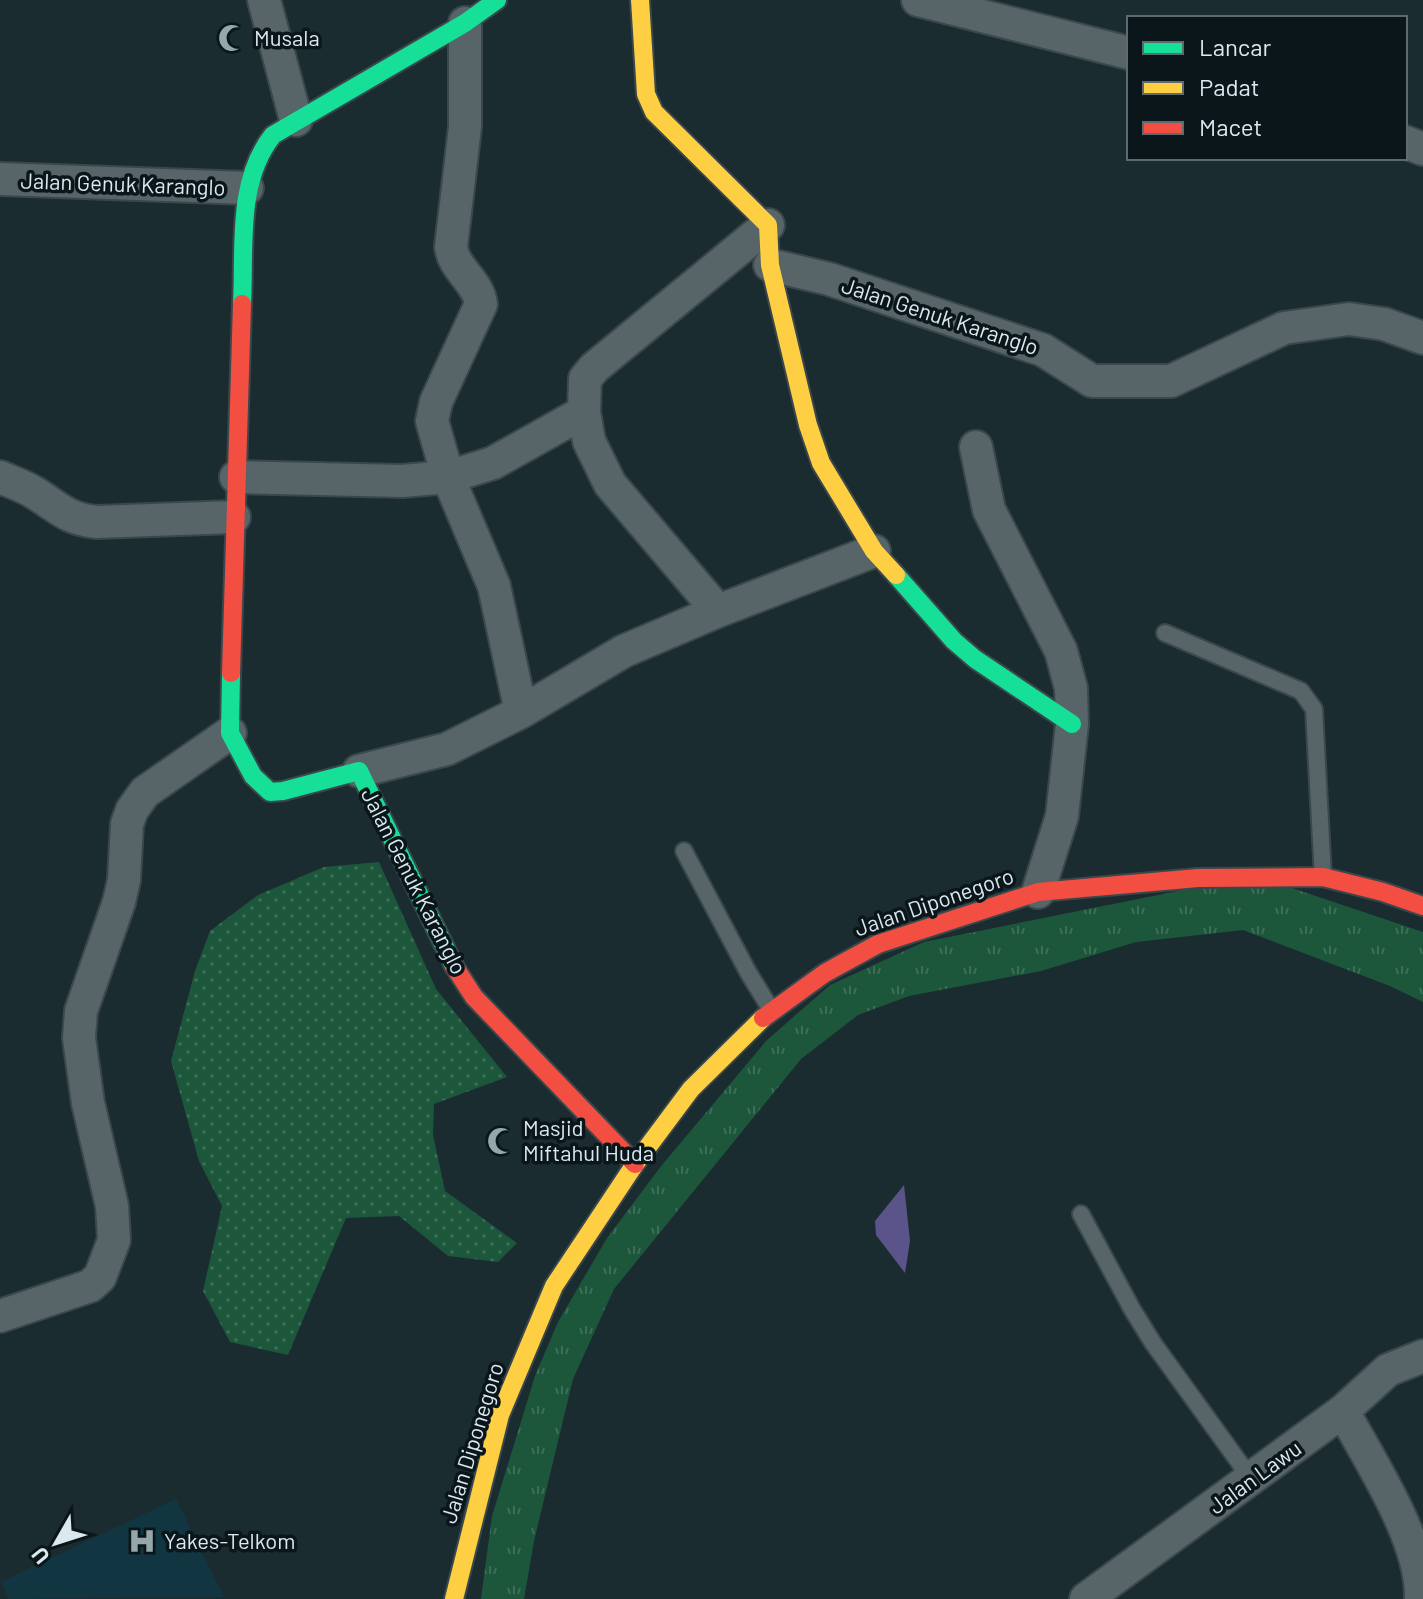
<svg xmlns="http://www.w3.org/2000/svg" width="1423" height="1599" viewBox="0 0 1423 1599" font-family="Barlow,sans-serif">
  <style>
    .built { fill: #123641 }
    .grass { fill: url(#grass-dots) }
    .park { fill: url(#park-tufts) }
    .water { fill: #5a548a }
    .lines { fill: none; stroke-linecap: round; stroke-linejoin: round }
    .lane-casing { stroke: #3a474b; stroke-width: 20 }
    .street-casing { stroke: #3a474b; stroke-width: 36 }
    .fast-casing { stroke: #3a474b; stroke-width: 22 }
    .slow-casing { stroke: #3a474b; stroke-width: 22 }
    .jam-casing { stroke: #3a474b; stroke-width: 22 }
    .lane { stroke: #576468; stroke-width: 16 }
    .street { stroke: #576468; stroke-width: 32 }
    .fast { stroke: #16e098; stroke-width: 18 }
    .slow { stroke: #ffcf43; stroke-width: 18 }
    .jam { stroke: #f24e42; stroke-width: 18 }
    .labels { text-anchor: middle; stroke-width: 7; stroke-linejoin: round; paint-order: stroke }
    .poi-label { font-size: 22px; fill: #d9e9ef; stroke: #0a161a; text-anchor: start }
    .street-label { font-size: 22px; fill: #d9e9ef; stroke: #0a161a }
  </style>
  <defs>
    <pattern id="grass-dots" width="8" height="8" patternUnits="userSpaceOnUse" patternTransform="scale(2)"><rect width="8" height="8" fill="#1c563b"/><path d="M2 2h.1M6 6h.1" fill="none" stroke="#3c6e58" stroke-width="1.8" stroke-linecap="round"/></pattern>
    <pattern id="park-tufts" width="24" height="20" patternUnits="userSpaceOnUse" patternTransform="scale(2)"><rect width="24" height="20" fill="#1c563b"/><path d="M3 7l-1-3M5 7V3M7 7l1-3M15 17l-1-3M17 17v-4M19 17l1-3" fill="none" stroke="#3c6e58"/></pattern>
  </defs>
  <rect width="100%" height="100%" fill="#1b2c31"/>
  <!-- built -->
  <path class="built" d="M176,1499L224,1597L9,1599L1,1582Z"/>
  <!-- grass -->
  <path class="grass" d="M379,862L436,989L507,1077L434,1104L433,1135L445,1191L517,1243L498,1262L448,1256L399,1216L346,1218L288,1355L230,1342L203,1291L222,1206L199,1161L171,1061L195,971L210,931L258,895L324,867Z"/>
  <!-- park -->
  <path class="park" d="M1289,887L1423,932V1002L1390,986L1243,930L1136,942L1041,971L909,996L858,1015L801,1059L614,1289L573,1379L534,1541L524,1599H481L492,1516L535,1376L558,1322L607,1238L662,1165L766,1041L830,985L924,942L1188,889Z"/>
  <!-- water -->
  <path class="water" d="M904,1185L910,1241L905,1273L876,1235L875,1221Z"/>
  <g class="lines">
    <!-- lane casing -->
    <g class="lane-casing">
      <path id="lane" d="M1165,633L1301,691L1314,709L1323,877
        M684,851L748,972L770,1008
        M1081,1214L1132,1309L1153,1343L1252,1480"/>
    </g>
    <!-- street casing -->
    <g class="street-casing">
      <path id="street" d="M264,0L296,120
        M918,0L1129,53
        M465,23V127L451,247C454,270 478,281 481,304L436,402L432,421L448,477L494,586L521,712
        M1405,142L1423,149
        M0,179L247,188
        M770,265L829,279L1043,350L1092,381H1171L1284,328L1349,319L1384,324L1423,338
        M976,447L989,510L1061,651L1071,688L1072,724L1062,816L1038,892
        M0,477C11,482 24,486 35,493C59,508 67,519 97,522L234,517
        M236,477L402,481L448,477L493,463L584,412
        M718,611L610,484L589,441L584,412L585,379L594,368L768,225
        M359,771L447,749L521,712L624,651L718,611L874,551
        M0,1316L90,1286L100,1277L114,1240L112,1206L88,1103L79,1038L81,1011L119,902L124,880L127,824L132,810L145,792L230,733
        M1343,1411C1371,1463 1423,1541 1421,1599
        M1086,1599L1343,1411L1388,1370L1423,1356"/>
    </g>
    <!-- fast casing -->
    <g class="fast-casing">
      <path id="fast" d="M242,304C245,248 236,181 273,135L465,23L497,0
        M896,575L954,641L975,659L1072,724
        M231,673L230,733L253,776L270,792L283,791L359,771L454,966"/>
    </g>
    <!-- slow casing -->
    <g class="slow-casing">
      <path id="slow" d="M640,0L646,94L654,112L768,225L770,265L808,425L821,463L874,551L896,575
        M454,1599L500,1415L554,1286L635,1164L691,1089L763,1018"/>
    </g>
    <!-- jam casing -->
    <g class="jam-casing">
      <path id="jam" d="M231,673L242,304
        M454,966L474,997L635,1164
        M763,1018L825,973L878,944L1038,892L1198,878L1323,877L1383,892L1423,906"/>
    </g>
    <!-- lane -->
    <use href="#lane" class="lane"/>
    <!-- street -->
    <use href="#street" class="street"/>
    <!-- fast -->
    <use href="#fast" class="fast"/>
    <!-- slow -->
    <use href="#slow" class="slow"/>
    <!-- jam -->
    <use href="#jam" class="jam"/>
  </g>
  <!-- icons -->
  <defs>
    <g id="mosque-bare" transform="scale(2.16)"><path d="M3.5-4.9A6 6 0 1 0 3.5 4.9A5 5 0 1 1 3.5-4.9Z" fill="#96a7ac" stroke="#0a161a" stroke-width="2.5" paint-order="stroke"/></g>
    <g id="hospital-bare" transform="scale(2.16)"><path d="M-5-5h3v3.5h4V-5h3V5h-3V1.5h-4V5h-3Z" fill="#96a7ac" stroke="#0a161a" stroke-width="2.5" paint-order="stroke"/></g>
  </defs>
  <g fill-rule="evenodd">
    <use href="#mosque-bare" x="232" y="38"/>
    <use href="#mosque-bare" x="501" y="1141"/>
    <use href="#hospital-bare" x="142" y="1541"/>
  </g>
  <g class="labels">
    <!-- poi labels -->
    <g class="poi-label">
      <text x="254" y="46">Musala</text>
      <text x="523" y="1136">Masjid<tspan x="523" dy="25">Miftahul Huda</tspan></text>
      <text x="164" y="1549">Yakes-Telkom</text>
    </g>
    <!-- street labels -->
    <g class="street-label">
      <text transform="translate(123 184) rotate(2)" y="8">Jalan Genuk Karanglo</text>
      <text transform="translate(940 316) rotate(18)" y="8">Jalan Genuk Karanglo</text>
      <text transform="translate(414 881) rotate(63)" y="8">Jalan Genuk Karanglo</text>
      <text transform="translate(934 902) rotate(-19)" y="8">Jalan Diponegoro</text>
      <text transform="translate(472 1443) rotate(-73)" y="8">Jalan Diponegoro</text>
      <text transform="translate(1255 1477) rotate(-36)" y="8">Jalan Lawu</text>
    </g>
  </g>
  <!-- legend -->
  <rect x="1127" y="16" width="280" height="144" fill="#0a161a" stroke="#5d6a6f" stroke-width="2"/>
  <rect x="1143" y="42" width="40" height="12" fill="#16e098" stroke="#5d6a6f" stroke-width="2"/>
  <text x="1199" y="56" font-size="24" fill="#d9e9ef">Lancar</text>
  <rect x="1143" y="82" width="40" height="12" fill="#ffcf43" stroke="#5d6a6f" stroke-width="2"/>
  <text x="1199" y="96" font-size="24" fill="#d9e9ef">Padat</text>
  <rect x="1143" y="122" width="40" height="12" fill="#f24e42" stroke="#5d6a6f" stroke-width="2"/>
  <text x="1199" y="136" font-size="24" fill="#d9e9ef">Macet</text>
  <!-- north arrow -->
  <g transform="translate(56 1543) rotate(231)" stroke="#0a161a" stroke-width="6" paint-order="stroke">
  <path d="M0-6L14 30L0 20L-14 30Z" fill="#d9e9ef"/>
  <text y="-12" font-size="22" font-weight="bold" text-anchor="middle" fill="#d9e9ef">U</text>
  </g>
</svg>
